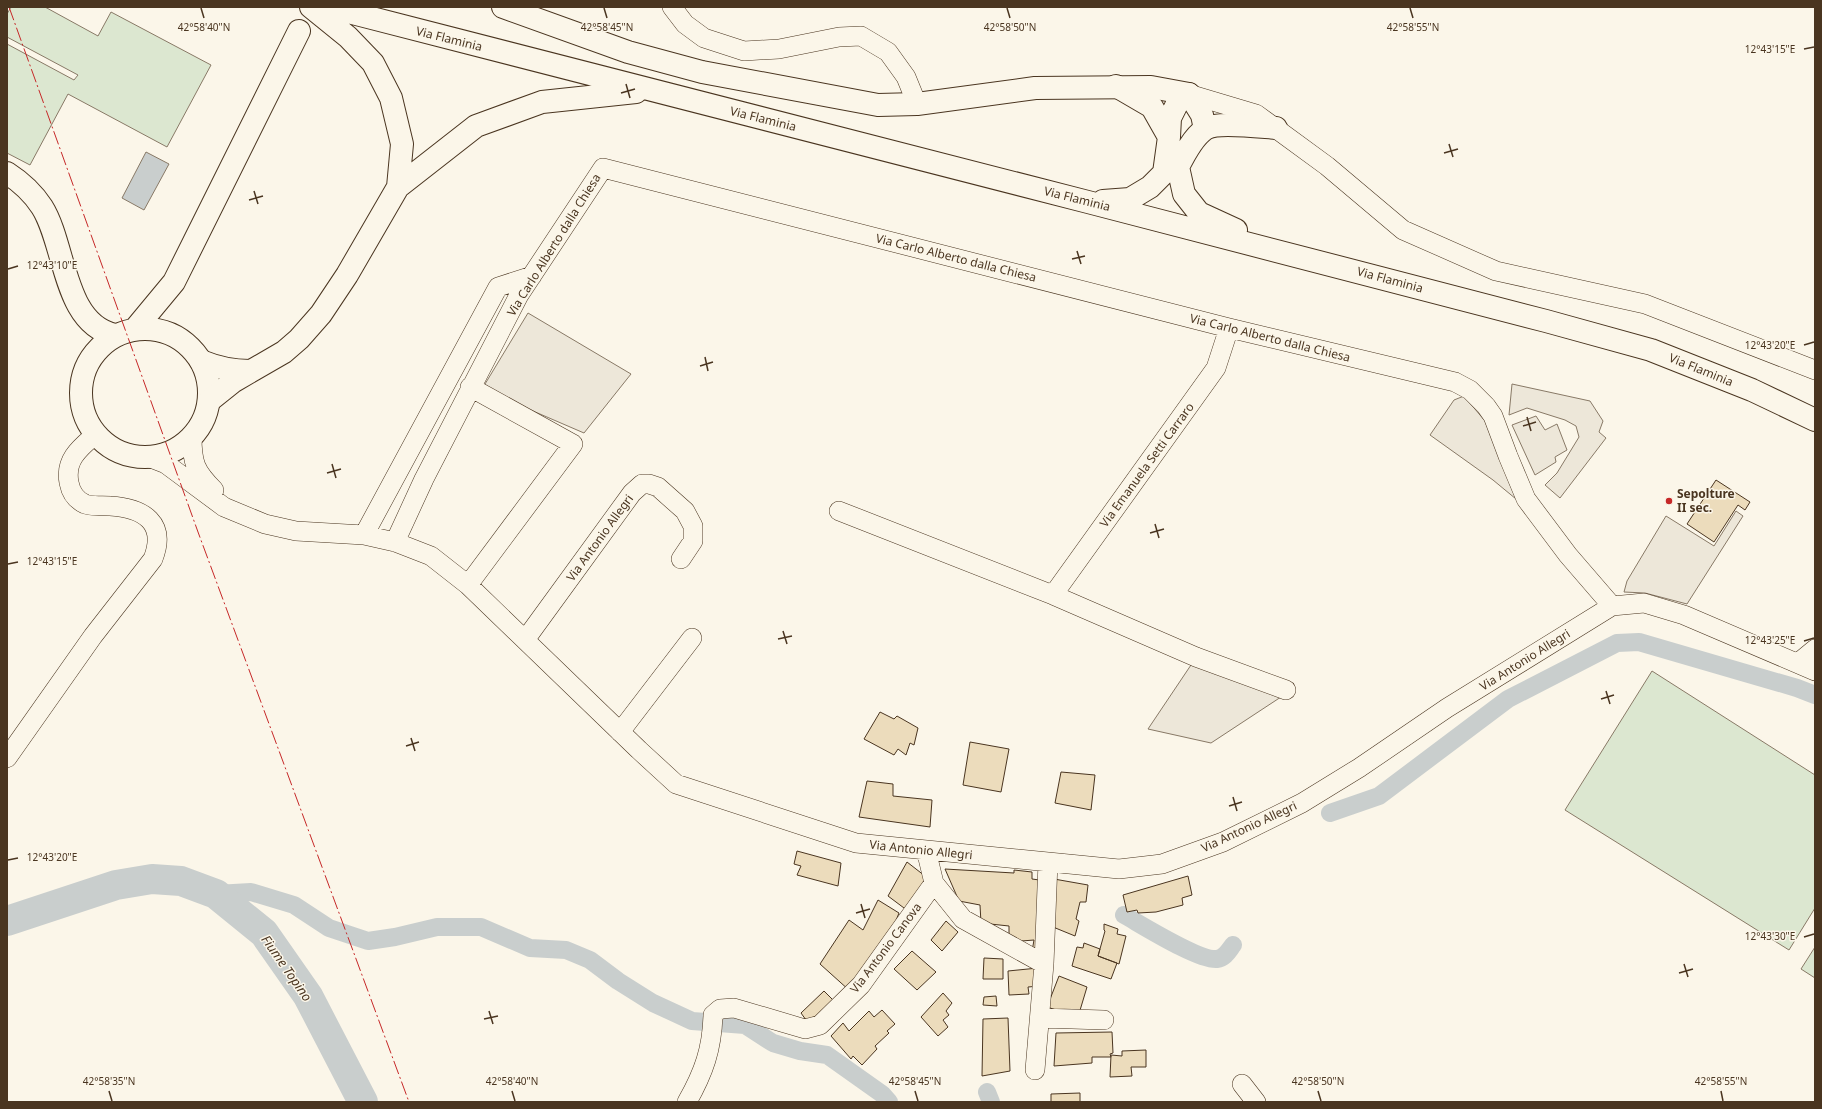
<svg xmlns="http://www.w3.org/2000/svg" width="1822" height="1109" viewBox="0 0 1822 1109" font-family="'Noto Sans',sans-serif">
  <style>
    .green { fill: #dce7d0; stroke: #887966 }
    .parking { fill: #ede7d9; stroke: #887966 }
    .water { fill: #c9cecd; stroke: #887966 }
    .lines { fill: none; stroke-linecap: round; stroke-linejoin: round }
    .canal { stroke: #c9cecd; stroke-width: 18 }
    .river { stroke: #c9cecd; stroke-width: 30 }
    .building { fill: #ecdcbc; stroke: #4a3520 }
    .minor-casing { stroke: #4a3520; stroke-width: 20 }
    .major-casing { stroke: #4a3520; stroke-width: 24 }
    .highway-casing { stroke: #4a3520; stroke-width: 24 }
    .minor { stroke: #fbf6e9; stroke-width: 19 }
    .major { stroke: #fbf6e9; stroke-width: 22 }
    .highway { stroke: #fbf6e9; stroke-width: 22 }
    .power { stroke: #c62828; stroke-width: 1; stroke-dasharray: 14 3 2 3; stroke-linecap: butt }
    .ticks { fill: none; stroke: #4a3520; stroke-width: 1.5 }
    .poi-dot { fill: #c62828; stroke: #fbf6e9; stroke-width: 1.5 }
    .labels { text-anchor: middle; stroke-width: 3; stroke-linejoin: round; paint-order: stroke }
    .street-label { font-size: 12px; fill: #4a3520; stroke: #fbf6e9 }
    .poi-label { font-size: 12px; font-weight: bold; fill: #4a3520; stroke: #fbf6e9; text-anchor: start }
    .water-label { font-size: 13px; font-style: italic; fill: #4a3520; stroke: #fbf6e9 }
    .ticks-label { font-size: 10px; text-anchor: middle; fill: #4a3520; stroke: #fbf6e9; stroke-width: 3; stroke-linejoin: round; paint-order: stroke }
  </style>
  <rect width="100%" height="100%" fill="#fbf6e9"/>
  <!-- green -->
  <path class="green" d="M11,7H45L98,36L111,12L211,65L167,147L68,94L30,165L7,153V44L74,80L78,75L7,37V14Z
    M1652,671L1815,775V908L1789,950L1565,810Z
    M1815,947V978L1801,969Z"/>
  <!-- parking -->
  <path class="parking" d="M528,313L631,374L584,433L482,389Z
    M1512,384L1590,401L1603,421L1599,432L1606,438L1560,498L1545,485L1557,473L1579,437L1576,426L1565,420L1527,408L1509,415Z
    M1464,396L1485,421L1516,499L1493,480L1430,435L1454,400Z
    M1536,416L1545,430L1557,424L1567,450L1555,457L1556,462L1535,475L1512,425Z
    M1736,511L1743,516L1687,604L1645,593L1624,592L1627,581L1666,516L1714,546Z
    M1193,662L1284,695L1211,743L1148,729Z"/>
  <!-- water -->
  <path class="water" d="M146,152L169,164L144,210L122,198Z"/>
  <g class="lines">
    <!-- canal -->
    <path class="canal" d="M1330,813L1379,796L1508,699L1617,643L1639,642L1797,688L1815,695
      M216,894L251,892L294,905L329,928L368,941L395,937L437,927H481L530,948L566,950L590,960L618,981L653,1003L692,1021L745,1025L773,1043L800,1051L827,1055L882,1094L889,1102
      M1124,915C1142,925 1199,961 1217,959C1225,958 1229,950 1233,945
      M987,1092L991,1102"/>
    <!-- river -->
    <path class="river" d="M7,921L116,885L152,879L181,881L216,894L264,933L308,996L363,1102"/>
  </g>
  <!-- building -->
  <path class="building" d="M1716,480L1750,502L1745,510L1738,505L1714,542L1687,524Z
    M880,712L894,719L897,716L918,728L914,745L910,743L906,755L898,749L894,755L864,739Z
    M970,742L1009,749L1001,792L963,785Z
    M1061,772L1095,775L1091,810L1055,803Z
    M867,781L893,784V796L932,800L930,827L859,817Z
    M797,851L841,863L838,886L797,875L801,866L794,864Z
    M907,862L934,883L912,914L888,896Z
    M945,869L1014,873V870L1032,872V879L1047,881L1044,964L1031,957L1034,940L1009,942V926L981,923L980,905L959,901Z
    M1188,876L1192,895L1182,898L1183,905L1156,912L1138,913L1137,910L1127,912L1123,895Z
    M1054,879L1088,885L1086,902H1080L1076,919L1079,921L1075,936L1053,927Z
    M878,900L899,913L886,945L850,991L820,964L849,920L863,930Z
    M946,921L958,932L942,951L931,940Z
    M1104,924L1118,929L1117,934L1126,936L1119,964L1098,956L1105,931L1104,930Z
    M1084,943L1100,949L1098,956L1117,963L1111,979L1072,966L1077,947L1083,948Z
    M912,951L936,972L917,990L894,969Z
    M984,958L1003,959V979H983Z
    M1038,968L1040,986L1028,987L1029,994L1009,995L1008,971Z
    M1059,976L1087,987L1078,1017L1047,1007Z
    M824,991L835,1002L811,1027L801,1013Z
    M943,993L952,1003L946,1011L949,1015L943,1020L948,1027L938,1036L921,1017Z
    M996,996L997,1006L983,1005L984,997Z
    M882,1010L895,1024L887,1031L889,1033L875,1046L877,1049L862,1065L853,1056L851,1059L831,1036L843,1023L849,1031L869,1011L874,1017Z
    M1008,1018L1010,1071L982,1076L983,1019Z
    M1112,1032L1113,1053L1110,1054L1111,1057H1092V1063L1054,1066L1056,1033Z
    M1146,1050V1067H1131L1132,1076L1110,1077L1111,1055L1122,1056V1051Z
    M1080,1093V1102H1051V1094Z"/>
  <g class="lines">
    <!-- minor casing -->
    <g class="minor-casing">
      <path id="minor" d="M672,7L685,24L704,38L744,51L779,49L839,37L861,36L888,52L906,77L917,104
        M1189,94L1256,114L1327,166L1403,230L1496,271L1645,304L1815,370
        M192,436C192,463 195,471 214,490
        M148,457L166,464L224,507L265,524L296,531L364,535L395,542L431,556L468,585L639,750L676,784L856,843L1119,869L1162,864L1223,842L1302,803L1359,768L1447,708L1612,606L1644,603L1684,615L1815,671
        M839,511L1053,595L1196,657L1286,690
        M364,535L498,287L532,276
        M395,542L424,479L519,295L603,168L1229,328L1455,382L1470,390L1486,406L1493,416L1508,456L1526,499L1568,555L1612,606
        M468,585L573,444L470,387
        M1053,595L1216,368L1229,328
        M525,640L632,493L642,484H649L658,487L685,511L693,526V541L681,559
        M1798,663L1815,649
        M620,732L692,638
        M7,758L93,636L153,559C167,523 144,508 110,506C101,505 93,507 85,504C67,496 64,471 74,456C80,447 88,441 96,434
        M934,883L963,919L1044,964
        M1040,1018L1104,1020
        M1035,1070L1044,964L1048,862
        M1242,1084L1256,1102
        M687,1102C704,1072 712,1049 713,1015L720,1009L734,1008L805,1029L820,1025L861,985L934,883L926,850"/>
    </g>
    <!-- major casing -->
    <g class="major-casing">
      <path id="major" d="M503,7L628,52L702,72L878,105L917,104L1035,88L1151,87L1189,94
        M7,173C21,182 33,193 42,207C66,245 63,324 115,335
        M81 393a64 64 0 1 1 128 0a64 64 0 1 1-128 0Z
        M135,329L174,282L299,31"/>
    </g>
    <!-- highway casing -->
    <g class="highway-casing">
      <path id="highway" d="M311,7L348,37L373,63L391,98L402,144L398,187
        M329,7L1088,202L1546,321L1651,350L1752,390L1815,420
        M1116,86L1152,107L1169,137
        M1103,201L1130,199L1150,187L1164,173L1169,137L1170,118L1178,102L1189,94L1202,115L1205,129
        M1236,230L1199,213L1184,194L1178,167C1184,155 1193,137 1205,129C1217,121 1261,127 1276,128
        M201,361C218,368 232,371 250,371
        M209,401L234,381L284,352L299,339L321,314L347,275L398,187L476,126L542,102L636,92"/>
    </g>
    <!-- minor -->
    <use href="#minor" class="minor"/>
    <!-- major -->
    <use href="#major" class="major"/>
    <!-- highway -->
    <use href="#highway" class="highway"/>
    <!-- power -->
    <path class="power" d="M9,7L198,532L409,1102"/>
  </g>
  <!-- ticks -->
  <path class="ticks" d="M201,8L204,18M604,8L607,18M1007,8L1010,18M1410,8L1413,18M1804,49L1814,47M626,84L630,98M621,93L635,89M1449,144L1453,157M1444,153L1458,149M254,191L258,204M249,200L263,196M1077,251L1081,264M1072,259L1085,256M8,269L18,266M1804,345L1814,342M705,357L708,371M700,366L713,362M1527,417L1531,431M1523,426L1536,422M332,464L336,478M327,473L341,469M1155,524L1159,538M1150,533L1164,529M8,564L18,562M783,631L787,644M778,639L792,636M1804,641L1814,638M1606,691L1610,704M1601,699L1614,695M411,738L415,751M406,746L419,742M1233,797L1237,811M1229,806L1242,802M8,860L18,858M861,904L865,918M856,913L870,909M1804,937L1814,934M1684,964L1688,977M1679,973L1693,969M489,1011L493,1024M484,1019L498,1016M109,1091L112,1101M512,1091L515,1101M915,1091L918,1101M1318,1091L1321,1101M1721,1091L1723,1101"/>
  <!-- markers -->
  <circle class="poi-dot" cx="1669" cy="501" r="4"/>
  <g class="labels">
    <!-- street labels -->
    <g class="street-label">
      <text transform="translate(449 39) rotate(14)" y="4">Via Flaminia</text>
      <text transform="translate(763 119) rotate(14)" y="4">Via Flaminia</text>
      <text transform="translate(1077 199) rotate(14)" y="4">Via Flaminia</text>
      <text transform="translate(554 245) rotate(-58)" y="4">Via Carlo Alberto dalla Chiesa</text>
      <text transform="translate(956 258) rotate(14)" y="4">Via Carlo Alberto dalla Chiesa</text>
      <text transform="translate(1390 280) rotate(15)" y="4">Via Flaminia</text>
      <text transform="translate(1270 338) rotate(14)" y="4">Via Carlo Alberto dalla Chiesa</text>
      <text transform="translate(1701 370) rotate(22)" y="4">Via Flaminia</text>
      <text transform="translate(1147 465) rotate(-54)" y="4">Via Emanuela Setti Carraro</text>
      <text transform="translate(600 538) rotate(-54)" y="4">Via Antonio Allegri</text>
      <text transform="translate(1525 660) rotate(-32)" y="4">Via Antonio Allegri</text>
      <text transform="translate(1249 827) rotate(-25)" y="4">Via Antonio Allegri</text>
      <text transform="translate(921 850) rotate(6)" y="4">Via Antonio Allegri</text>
      <text transform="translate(886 948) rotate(-53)" y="4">Via Antonio Canova</text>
    </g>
    <!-- poi labels -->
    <g class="poi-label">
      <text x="1677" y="498">Sepolture<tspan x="1677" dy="14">II sec.</tspan></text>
    </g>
    <!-- water labels -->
    <g class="water-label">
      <text transform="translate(287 968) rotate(55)" y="5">Fiume Topino</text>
    </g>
  </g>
  <g class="ticks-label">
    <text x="204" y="31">42°58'40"N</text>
    <text x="607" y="31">42°58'45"N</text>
    <text x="1010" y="31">42°58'50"N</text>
    <text x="1413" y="31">42°58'55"N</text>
    <text x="1770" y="53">12°43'15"E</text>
    <text x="52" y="269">12°43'10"E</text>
    <text x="1770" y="349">12°43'20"E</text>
    <text x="52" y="565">12°43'15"E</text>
    <text x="1770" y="644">12°43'25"E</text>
    <text x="52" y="861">12°43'20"E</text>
    <text x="1770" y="940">12°43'30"E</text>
    <text x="109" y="1085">42°58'35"N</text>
    <text x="512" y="1085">42°58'40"N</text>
    <text x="915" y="1085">42°58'45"N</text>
    <text x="1318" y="1085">42°58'50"N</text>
    <text x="1721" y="1085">42°58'55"N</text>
  </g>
  <!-- border -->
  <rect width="1822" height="1109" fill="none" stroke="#4a3520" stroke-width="16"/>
</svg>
